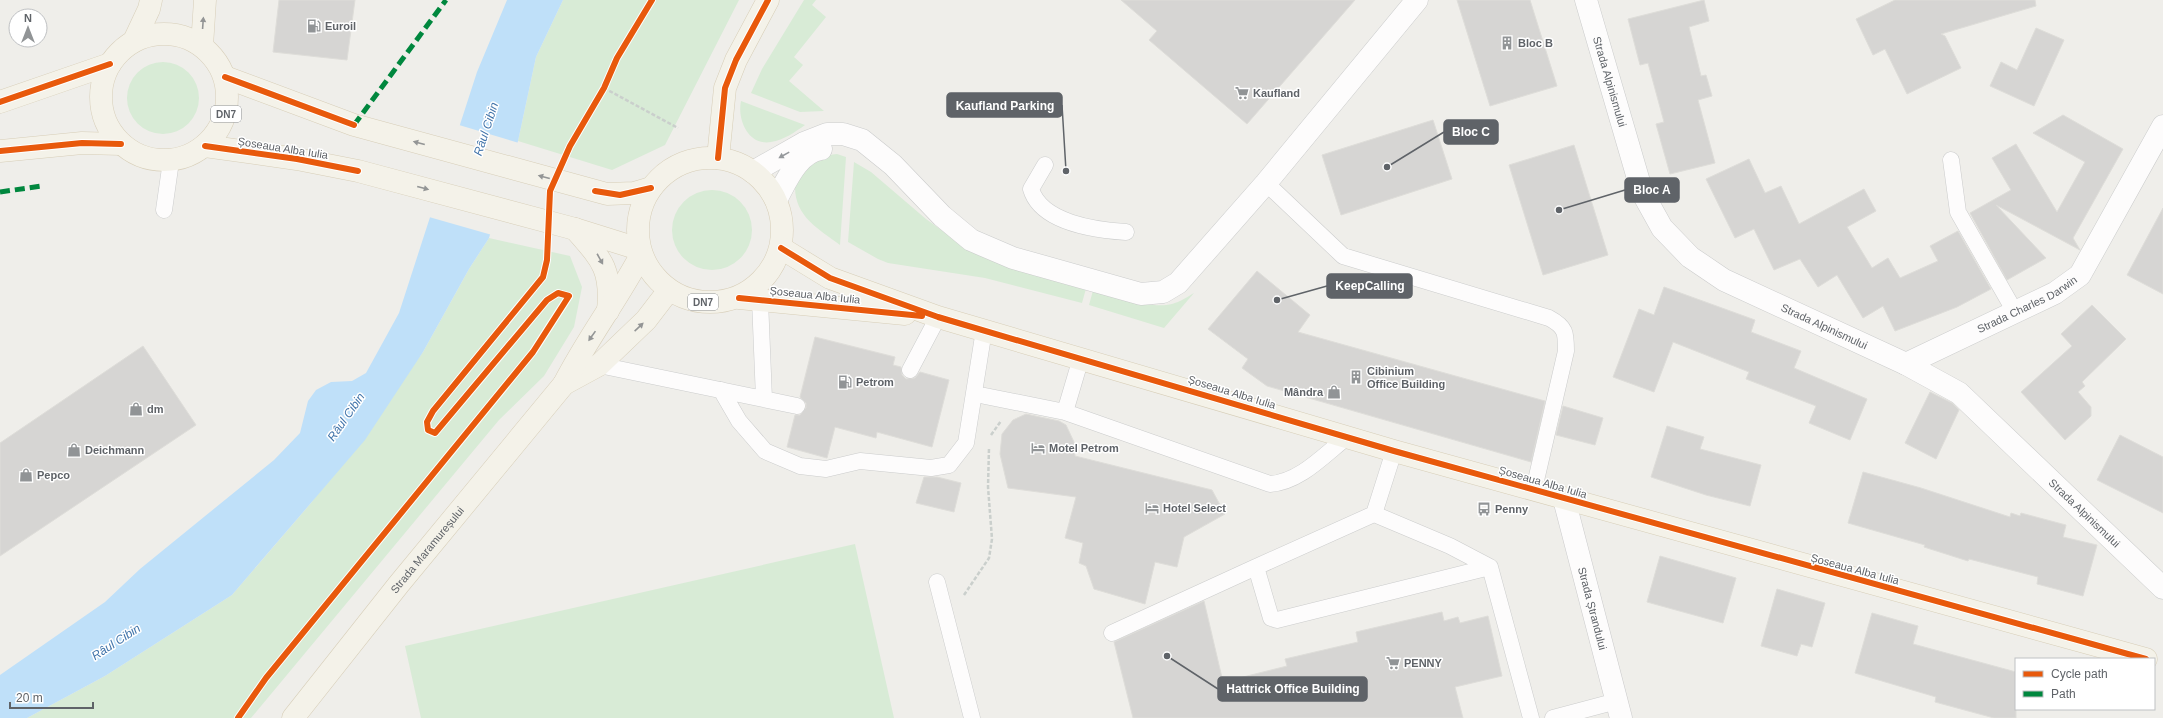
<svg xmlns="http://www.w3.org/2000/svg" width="2163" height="718" viewBox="0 0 2163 718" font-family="Helvetica,sans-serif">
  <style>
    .green { fill: #d8ebd6 }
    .water { fill: #bfe0f9 }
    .pier { fill: #efeeea }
    .building { fill: #d6d5d3; stroke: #deddd9 }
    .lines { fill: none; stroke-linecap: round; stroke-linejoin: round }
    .lane-casing { stroke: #cbcccc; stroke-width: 17 }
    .street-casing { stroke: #cbcccc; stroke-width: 23 }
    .secondary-casing { stroke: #cacacb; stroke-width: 23 }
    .primary-casing { stroke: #d7ceb8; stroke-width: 23 }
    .path { stroke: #cacfcc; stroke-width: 2.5; stroke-dasharray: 4 2; stroke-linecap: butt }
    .lane { stroke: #fdfcfc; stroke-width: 16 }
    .street { stroke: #fdfcfc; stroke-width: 22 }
    .secondary { stroke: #fdfcfc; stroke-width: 22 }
    .primary { stroke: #f4f2e9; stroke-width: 22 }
    .quiet { stroke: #00873e; stroke-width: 5; stroke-dasharray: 10 5; stroke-linecap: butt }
    .cycleway-casing { stroke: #fff; stroke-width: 8 }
    .cycleway { stroke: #e8590c; stroke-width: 6 }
    .oneway { fill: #939595 }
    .oneway2 { fill: #96999c }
    .labels { text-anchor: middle; stroke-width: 3; stroke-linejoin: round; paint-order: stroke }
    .shield { fill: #fff; stroke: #8f9295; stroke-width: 1 }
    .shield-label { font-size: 10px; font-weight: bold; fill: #5f6368 }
    .poi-label { font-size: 11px; font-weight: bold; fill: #5f6368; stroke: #fff; text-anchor: start }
    .street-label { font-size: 11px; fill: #5f6368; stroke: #fff }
    .water-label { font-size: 12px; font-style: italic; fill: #4174aa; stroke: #fff }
    .leader { fill: none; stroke: #5f6368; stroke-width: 1.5 }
    .callout-dot { fill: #5f6368; stroke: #fff; stroke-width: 1.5 }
    .callout { fill: #5f6368; stroke: #5f6368; stroke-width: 1.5 }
    .callout-label { font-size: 12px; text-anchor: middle; font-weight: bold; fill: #fff }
  </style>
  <rect width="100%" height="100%" fill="#efeeea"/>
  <!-- green -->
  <path class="green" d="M563,0H739L665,145L612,170L518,141L536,57Z
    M804,0H816L812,5L826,17L794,57L803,65L789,81L824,111L800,112L751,93L762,69Z
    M127 98a36 36 0 1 1 72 0a36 36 0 1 1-72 0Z
    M741,101L805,125C795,132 784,140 771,142C748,146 737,119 741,101Z
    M837,154L846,157L840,245C819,229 795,217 795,187C795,176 800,171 809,165C819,160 825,155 837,154Z
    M854,162L871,172L926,219L951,237L1087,285L1082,303L985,278L888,263L878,259L848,242Z
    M672 230a40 40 0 1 1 80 0a40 40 0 1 1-80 0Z
    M489,238L570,256L582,287L574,327L544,376L499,420L251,718H27L105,676L232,595L311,503L423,352L469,269Z
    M1094,287C1118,294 1148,310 1172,304C1180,302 1187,297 1194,293L1164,328L1089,305Z
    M855,544L894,718H421L405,646Z"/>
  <!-- water -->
  <path class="water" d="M507,0H563L536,57L518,141L489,238L469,269L423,352L365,440L232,595L105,676L27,718H0V675L105,602L140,569L274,460L300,433L308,401L316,390L331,382L352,381L366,373L399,313L477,72Z"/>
  <!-- pier -->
  <path class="pier" d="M459,125L519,143L492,235L429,217Z"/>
  <!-- building -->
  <path class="building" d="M279,0H355L347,60L273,52Z
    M1121,0H1355L1247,124L1149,40L1157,31Z
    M1457,0H1530L1557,86L1490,106Z
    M1704,0L1709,21L1689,27L1701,76L1706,75L1712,96L1698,100L1715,163L1670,174L1656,124L1664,122L1648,63L1640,65L1628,19Z
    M1895,0H2035L2036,6L1941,34L1945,36L1961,68L1907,94L1885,49L1873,55L1856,19Z
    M2036,28L2064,40L2034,106L1990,86L2001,62L2017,70Z
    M2063,115L2123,149L2073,238L2080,250L1996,205L2046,258L2007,280L1970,213L2011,190L1992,158L2016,144L2057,212L2085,162L2033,133Z
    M1433,120L1452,179L1341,215L1322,155Z
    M1574,145L1608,255L1543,275L1509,165Z
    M1749,159L1765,193L1781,186L1799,224L1864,189L1876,211L1847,227L1872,268L1888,258L1900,278L1938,261L1930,246L1958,231L1991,289L1957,307L1895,331L1883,306L1863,318L1837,275L1818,287L1800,259L1774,270L1754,229L1735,238L1706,179Z
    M2163,208V294L2127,275Z
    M1257,271L1310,315L1298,332L1545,401L1531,462L1267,386L1242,368L1248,359L1208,329Z
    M1664,287L1755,320L1751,332L1801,351L1794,368L1867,399L1850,440L1809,423L1816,406L1746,379L1749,372L1673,342L1654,392L1613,377L1639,309L1654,315Z
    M2092,305L2126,339L2082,382L2085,386L2078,392L2091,407V416L2065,440L2021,392L2072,346L2061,334Z
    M815,337L895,357L893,365L901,367L902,375L906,379L915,378L920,372L949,380L932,447L877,432L876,438L835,427L827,458L787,447L795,415H800L806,408V403L800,397Z
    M143,346L196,425L0,556V443Z
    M1930,392L1952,403L1959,410L1936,459L1905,443Z
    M1563,406L1603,418L1595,445L1556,435Z
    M1026,414L1059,421L1066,425L1074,442L1075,456L1212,490L1225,514L1184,537L1177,567L1155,562L1145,604L1094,589L1086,566L1079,563L1083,543L1065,538L1076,497L1008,488L1000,454L1002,434L1013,420Z
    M1667,426L1704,437L1700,449L1761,465L1750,506L1706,495L1651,477Z
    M2120,435L2163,457V513L2097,480Z
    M1863,472L1921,488L2010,517L2011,513L2020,516L2021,513L2066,525L2063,537L2097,545L2083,596L2037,584L2038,577L1969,559L1968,561L1924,547L1925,545L1848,523Z
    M924,477H937L961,483L954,512L916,503Z
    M1660,556L1736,578L1723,623L1647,602Z
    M1777,589L1825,603L1812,647L1801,644L1797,656L1761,646Z
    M1204,601L1223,682L1287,666L1285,659L1358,642L1356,632L1442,612L1444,621L1458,617L1460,623L1488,616L1502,676L1455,687L1463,718H1133L1114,642Z
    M1872,613L1918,626L1913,644L2016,672V718H1994L1935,702L1936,697L1855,673Z"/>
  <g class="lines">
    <!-- lane casing -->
    <g class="lane-casing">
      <path id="lane" d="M1951,160L1958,212L2015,312
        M1045,165L1031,189C1041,223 1096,230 1126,232
        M1266,183L1343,256L1549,318C1566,327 1566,333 1566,351L1534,489
        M164,210L171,161
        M760,300L764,399
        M599,365L797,406
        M910,370L938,317
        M721,390L739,421L765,451L800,466L826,469L860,461L931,468L949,465L966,443L984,330
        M975,394L1065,412L1270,484C1300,482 1324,455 1347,437
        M1065,412L1081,358
        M1374,514L1394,451
        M1490,567L1450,546L1374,514L1256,567L1271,618L1277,620L1490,567L1531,718
        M937,582L972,718
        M1112,633L1256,567
        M1553,718L1617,701"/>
    </g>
    <!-- street casing -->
    <g class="street-casing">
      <g id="street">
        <path id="s1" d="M1586,0L1642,192L1662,228L1690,257L1724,280L1906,364L1959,393L2163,588"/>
        <path d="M753,172L804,143L827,134H843L862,140L893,165L942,216L971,240L1013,258L1141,294L1163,292L1178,283L1266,183L1417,0"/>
        <path d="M776,200C786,182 797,153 821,149"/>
        <path id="s2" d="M1906,364L2055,293L2080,275L2163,126"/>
      </g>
    </g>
    <!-- secondary casing -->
    <g class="secondary-casing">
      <g id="secondary">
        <path id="s3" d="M1564,499L1621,718"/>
      </g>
    </g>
    <!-- primary casing -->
    <g class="primary-casing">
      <g id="primary">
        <circle cx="164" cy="97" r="63"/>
        <path d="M134,41L149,9L151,0"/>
        <path d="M202,46L205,0"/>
        <path d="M225,77L354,125L607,194L634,193L651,188"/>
        <path d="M0,102L110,64"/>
        <path d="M205,146L297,159L358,171L575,229L639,249"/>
        <path d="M0,151L82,143L121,144"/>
        <circle cx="710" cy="230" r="72"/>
        <path d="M718,158L725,88L736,60L768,0"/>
        <path d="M575,229C602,260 612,269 608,311"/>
        <path d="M781,248L830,278L938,317L1394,451L2146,659"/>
        <path d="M739,298L905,314"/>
        <path d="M564,384L599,365L646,320L669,290"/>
        <path id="s4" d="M293,718L399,584L564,384C587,339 617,300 641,255"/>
      </g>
    </g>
    <!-- path -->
    <path class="path" d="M604,88L678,128
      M991,435L1001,421
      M964,595L989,558L992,539L988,487L989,448"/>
    <!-- lane -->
    <use href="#lane" class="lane"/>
    <!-- street -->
    <use href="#street" class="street"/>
    <!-- secondary -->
    <use href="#secondary" class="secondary"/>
    <!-- primary -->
    <use href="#primary" class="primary"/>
    <!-- quiet -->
    <path class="quiet" d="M354,125L446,0
      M0,192L42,186"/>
    <!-- cycleway casing -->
    <g class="cycleway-casing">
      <path id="cycleway" d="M225,77L354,125
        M0,102L110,64
        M205,146L297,159L358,171
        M0,151L82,143L121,144
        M718,158L725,88L736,60L768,0
        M595,191L620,195L651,188
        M781,248L830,278L938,317L1394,451L2146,659
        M739,298L922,316
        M238,718L266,678L533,352L569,296L558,293L547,300L435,433L428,430L427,422L433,411L543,277L547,260L550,191L570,146L604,88L617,58L652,0"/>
    </g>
    <!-- cycleway -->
    <use href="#cycleway" class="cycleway"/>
  </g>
  <!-- one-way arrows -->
  <defs><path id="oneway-solid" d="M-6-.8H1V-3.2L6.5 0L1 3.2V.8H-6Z"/></defs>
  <g class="oneway">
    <use href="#oneway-solid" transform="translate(203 23) rotate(-86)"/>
    <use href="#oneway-solid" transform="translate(419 143) rotate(-165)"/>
    <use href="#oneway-solid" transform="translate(544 177) rotate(-165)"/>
    <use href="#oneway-solid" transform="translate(423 188) rotate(15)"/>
    <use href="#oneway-solid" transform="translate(600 259) rotate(61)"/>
    <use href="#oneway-solid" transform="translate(639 327) rotate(-43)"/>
    <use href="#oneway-solid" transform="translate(592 336) rotate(125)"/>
  </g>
  <use class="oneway2" href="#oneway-solid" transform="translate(784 155) rotate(151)"/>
  <!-- icons -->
  <defs>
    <g id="fuel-bare" transform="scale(1.08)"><path d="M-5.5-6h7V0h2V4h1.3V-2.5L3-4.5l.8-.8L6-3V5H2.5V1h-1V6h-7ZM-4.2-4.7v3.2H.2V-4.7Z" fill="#919496" stroke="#fff" stroke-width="2.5" paint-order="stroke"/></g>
    <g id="building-bare" transform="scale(1.08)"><path d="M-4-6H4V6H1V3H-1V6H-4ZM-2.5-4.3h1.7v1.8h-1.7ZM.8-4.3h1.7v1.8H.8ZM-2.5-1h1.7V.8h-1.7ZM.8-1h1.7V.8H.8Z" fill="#919496" stroke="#fff" stroke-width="2.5" paint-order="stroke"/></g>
    <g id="supermarket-bare" transform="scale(1.08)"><path d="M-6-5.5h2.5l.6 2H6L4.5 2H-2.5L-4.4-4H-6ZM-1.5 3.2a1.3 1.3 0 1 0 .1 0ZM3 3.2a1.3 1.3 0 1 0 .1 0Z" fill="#919496" stroke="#fff" stroke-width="2.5" paint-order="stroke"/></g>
    <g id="shop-bare" transform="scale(1.08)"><path d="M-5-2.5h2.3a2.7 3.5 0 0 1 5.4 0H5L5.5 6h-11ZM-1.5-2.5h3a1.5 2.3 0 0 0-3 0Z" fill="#919496" stroke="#fff" stroke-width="2.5" paint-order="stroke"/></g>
    <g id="hotel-bare" transform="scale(1.08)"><path d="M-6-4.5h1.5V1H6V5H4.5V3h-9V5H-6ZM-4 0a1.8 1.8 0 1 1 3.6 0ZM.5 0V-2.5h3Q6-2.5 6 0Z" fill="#919496" stroke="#fff" stroke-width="2.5" paint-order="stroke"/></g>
    <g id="bus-bare" transform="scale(1.08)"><path d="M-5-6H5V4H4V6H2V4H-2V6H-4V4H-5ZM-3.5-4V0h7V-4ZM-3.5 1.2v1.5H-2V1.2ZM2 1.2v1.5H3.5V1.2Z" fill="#919496" stroke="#fff" stroke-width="2.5" paint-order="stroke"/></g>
  </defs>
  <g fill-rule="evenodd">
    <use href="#fuel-bare" x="314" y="26"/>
    <use href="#building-bare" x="1507" y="43"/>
    <use href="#supermarket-bare" x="1242" y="93"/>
    <use href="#building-bare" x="1356" y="377"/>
    <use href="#fuel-bare" x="845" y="382"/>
    <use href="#shop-bare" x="1334" y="392"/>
    <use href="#shop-bare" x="136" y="409"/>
    <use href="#hotel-bare" x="1038" y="448"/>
    <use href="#shop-bare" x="74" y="450"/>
    <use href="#shop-bare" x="26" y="475"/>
    <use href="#hotel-bare" x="1152" y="508"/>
    <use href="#bus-bare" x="1484" y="509"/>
    <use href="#supermarket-bare" x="1393" y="663"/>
  </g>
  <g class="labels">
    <!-- shield labels -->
    <g class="shield">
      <rect x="211" y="106" width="30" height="16" rx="3"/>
      <rect x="688" y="294" width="30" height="16" rx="3"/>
    </g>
    <g class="shield-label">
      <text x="226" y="118">DN7</text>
      <text x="703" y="306">DN7</text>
    </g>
    <!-- poi labels -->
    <g class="poi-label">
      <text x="325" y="30">Euroil</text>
      <text x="1518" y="47">Bloc B</text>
      <text x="1253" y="97">Kaufland</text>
      <text x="1367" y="375">Cibinium<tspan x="1367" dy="13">Office Building</tspan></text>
      <text x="856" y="386">Petrom</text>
      <text x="1323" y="396" text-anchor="end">Mândra</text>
      <text x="147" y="413">dm</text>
      <text x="1049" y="452">Motel Petrom</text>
      <text x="85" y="454">Deichmann</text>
      <text x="37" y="479">Pepco</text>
      <text x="1163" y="512">Hotel Select</text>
      <text x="1495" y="513">Penny</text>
      <text x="1404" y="667">PENNY</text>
    </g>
    <!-- street labels -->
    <g class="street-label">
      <text dy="4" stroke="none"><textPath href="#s1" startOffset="85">Strada Alpinismului</textPath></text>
      <text transform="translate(283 148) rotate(9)" y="4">Șoseaua Alba Iulia</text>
      <text transform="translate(815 295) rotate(6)" y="4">Șoseaua Alba Iulia</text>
      <text dy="4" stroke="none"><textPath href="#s2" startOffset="135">Strada Charles Darwin</textPath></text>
      <text dy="4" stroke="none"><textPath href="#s1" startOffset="433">Strada Alpinismului</textPath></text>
      <text transform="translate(1232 392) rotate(17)" y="4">Șoseaua Alba Iulia</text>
      <text transform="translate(1543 482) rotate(16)" y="4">Șoseaua Alba Iulia</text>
      <text dy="4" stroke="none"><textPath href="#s1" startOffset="757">Strada Alpinismului</textPath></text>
      <text dy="4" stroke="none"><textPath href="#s4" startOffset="215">Strada Maramureșului</textPath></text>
      <text transform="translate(1855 569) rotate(15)" y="4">Șoseaua Alba Iulia</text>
      <text dy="4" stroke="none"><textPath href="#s3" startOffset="113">Strada Ștrandului</textPath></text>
    </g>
    <!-- water labels -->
    <g class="water-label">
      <text transform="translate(486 129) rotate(-72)" y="4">Râul Cibin</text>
      <text transform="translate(346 417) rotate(-55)" y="4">Râul Cibin</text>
      <text transform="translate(116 642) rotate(-33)" y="4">Râul Cibin</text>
    </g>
  </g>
  <!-- callouts -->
  <path class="leader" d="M1066 171L1062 105M1387 167L1444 132M1559 210L1625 190M1277 300L1327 286M1167 656L1218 689"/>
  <g class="callout-dot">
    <circle cx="1066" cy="171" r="4"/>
    <circle cx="1387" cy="167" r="4"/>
    <circle cx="1559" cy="210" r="4"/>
    <circle cx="1277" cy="300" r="4"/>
    <circle cx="1167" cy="656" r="4"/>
  </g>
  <g class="callout">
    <rect x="947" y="93" width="115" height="24" rx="4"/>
    <rect x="1444" y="120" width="54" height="24" rx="4"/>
    <rect x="1625" y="178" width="54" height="24" rx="4"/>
    <rect x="1327" y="274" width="85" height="24" rx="4"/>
    <rect x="1218" y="677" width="149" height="24" rx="4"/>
  </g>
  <g class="callout-label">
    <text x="1005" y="110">Kaufland Parking</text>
    <text x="1471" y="136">Bloc C</text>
    <text x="1652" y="194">Bloc A</text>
    <text x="1370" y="290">KeepCalling</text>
    <text x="1293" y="693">Hattrick Office Building</text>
  </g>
  <!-- legend -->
  <rect x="2015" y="658" width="140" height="52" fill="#ffffff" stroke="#bfc1c3"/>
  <rect x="2023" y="671" width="20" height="6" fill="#e8590c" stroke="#bfc1c3"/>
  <text x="2051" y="678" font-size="12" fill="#5f6368">Cycle path</text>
  <rect x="2023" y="691" width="20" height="6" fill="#00873e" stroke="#bfc1c3"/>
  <text x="2051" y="698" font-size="12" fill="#5f6368">Path</text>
  <!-- north arrow -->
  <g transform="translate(28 28)"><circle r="19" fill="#ffffff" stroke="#bfc1c3"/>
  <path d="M0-3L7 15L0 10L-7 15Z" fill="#919496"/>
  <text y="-6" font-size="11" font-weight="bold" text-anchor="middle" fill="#5f6368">N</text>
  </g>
  <!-- scale -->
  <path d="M10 702v6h83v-6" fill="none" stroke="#5f6368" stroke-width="2"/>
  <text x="16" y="702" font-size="12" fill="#5f6368" stroke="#ffffff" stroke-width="3" paint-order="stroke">20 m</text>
</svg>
